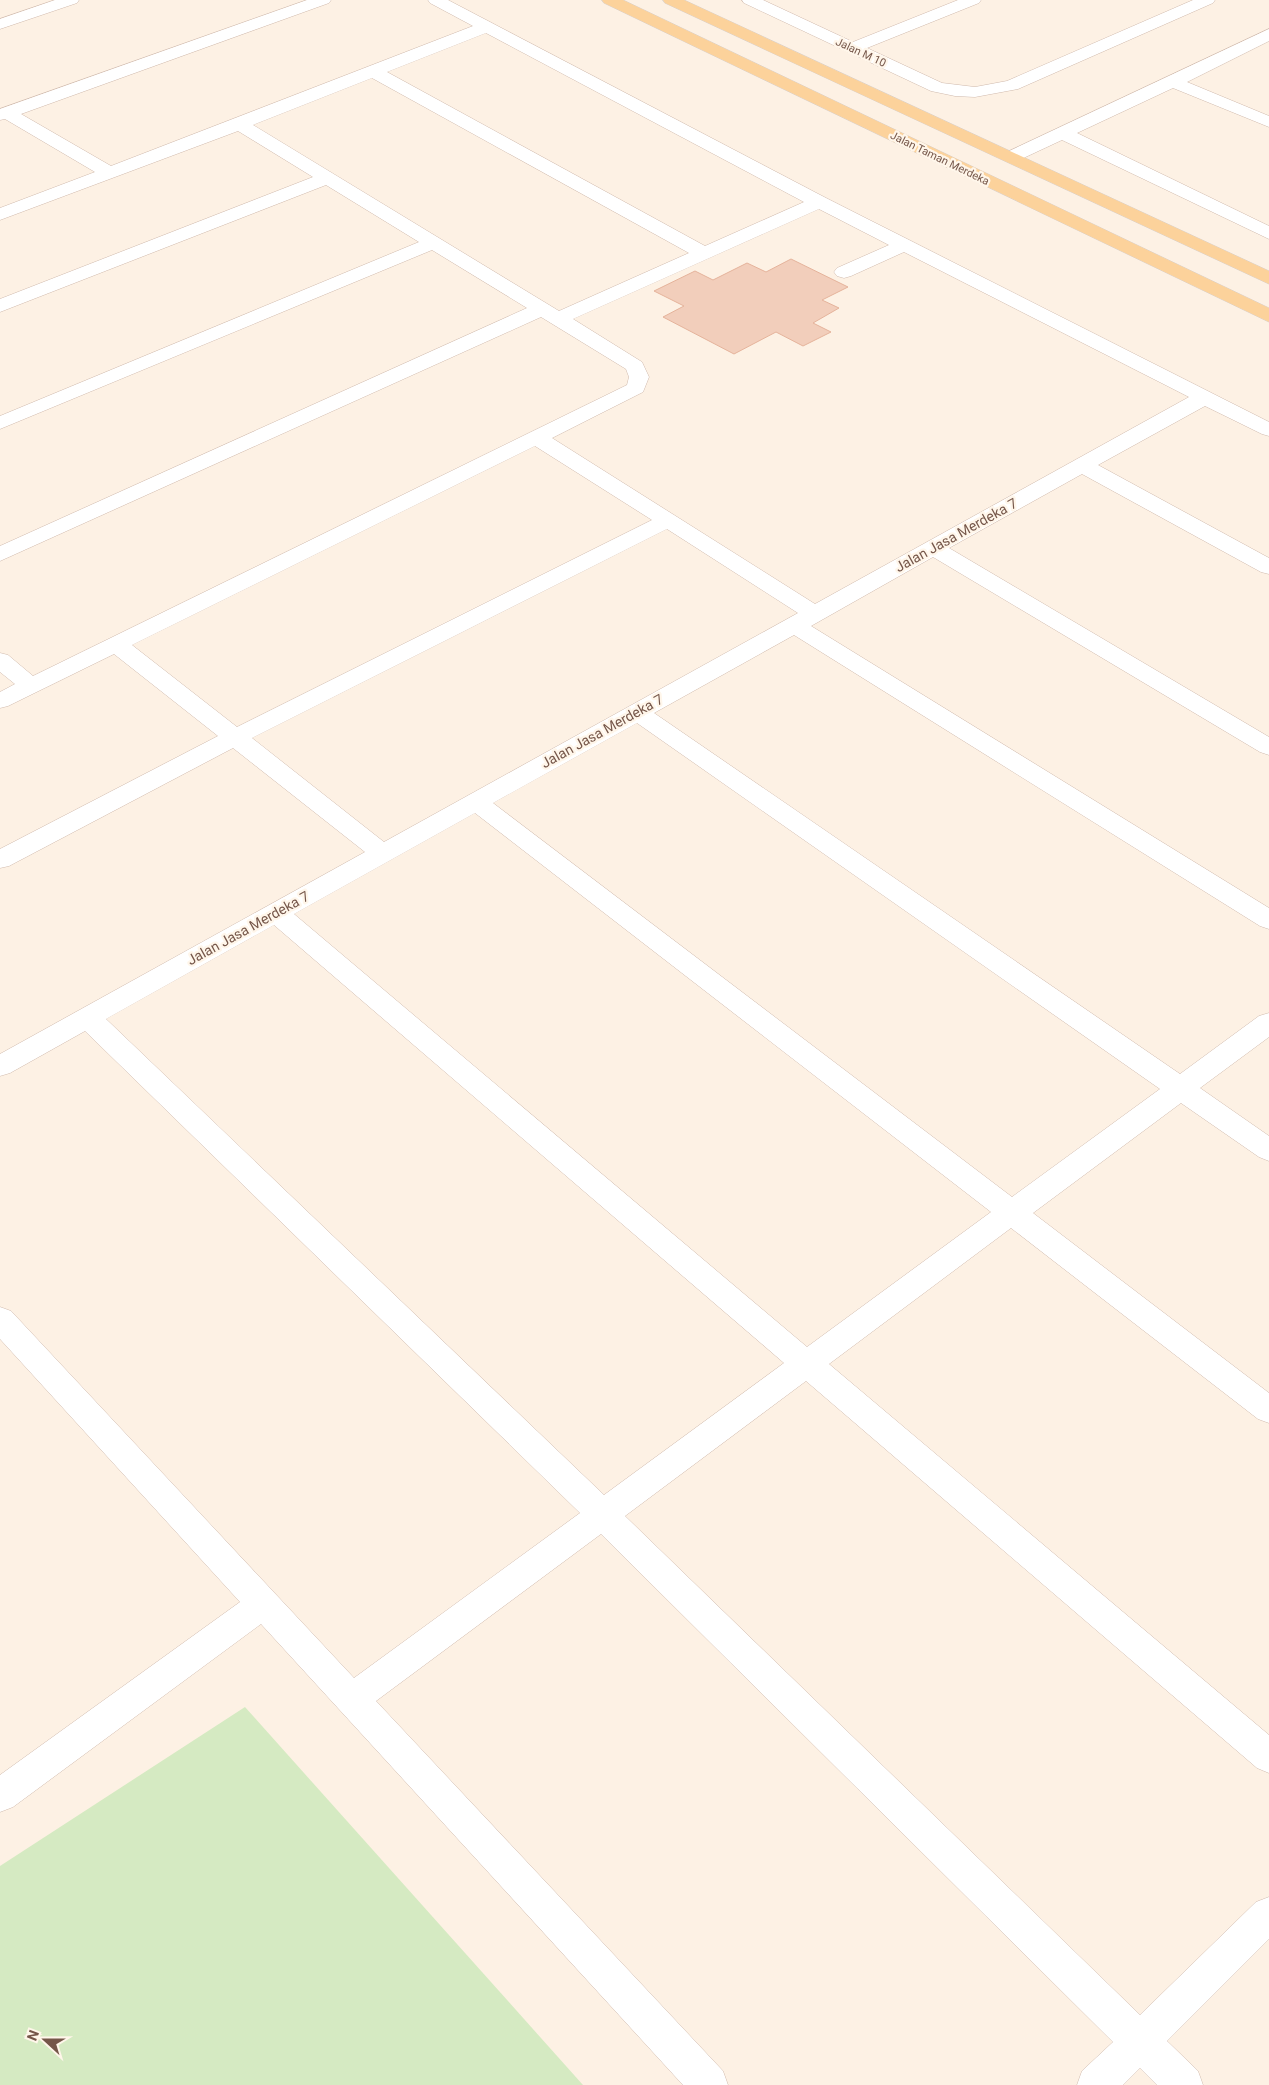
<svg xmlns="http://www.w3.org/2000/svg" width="1269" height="2085" viewBox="0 0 1269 2085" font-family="Roboto,sans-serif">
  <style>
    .green { fill: #d5eac2 }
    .building { fill: #f2cebb; stroke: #e5b39b }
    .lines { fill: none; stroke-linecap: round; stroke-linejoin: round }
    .minor-casing { stroke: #d0baad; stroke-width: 1 }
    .major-casing { stroke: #d8d0cc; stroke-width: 1 }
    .minor { fill: #fff; fill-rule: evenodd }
    .major { fill: #fcd29b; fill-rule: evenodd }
    .labels { text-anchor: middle; stroke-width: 4.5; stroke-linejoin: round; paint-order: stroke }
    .far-street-label { font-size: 11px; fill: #755649; stroke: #fff6ea }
    .street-label { font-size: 14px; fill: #755649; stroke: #fff6ea }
  </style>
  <rect width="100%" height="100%" fill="#fdf1e4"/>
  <!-- green -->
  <path class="green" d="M245,1707L583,2085H0V1866Z"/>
  <!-- building -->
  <path class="building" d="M791,259L848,287L822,300L839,308L813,323L831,332L803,346L776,332L734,354L663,317L684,306L654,291L695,271L713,280L747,263L766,272Z"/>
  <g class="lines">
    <!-- minor casing -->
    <g class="minor-casing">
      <path id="minor" d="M55,0H79L77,3L0,29V19Z
        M307,0H331L329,3L21,114L111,166L473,26L430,3L428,0H448L826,198L1269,422V436L1262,434L1205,406L1098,465L1269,558V574L1261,572L1082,474L949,548L1269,737V755L1260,752L933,557L811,626L1269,908V929L1260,926L794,635L654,713L1180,1074L1259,1016L1269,1013V1037L1200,1088L1269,1136V1161L1259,1157L1181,1103L1033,1213L1269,1393V1423L1258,1419L1011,1228L829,1364L1269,1735V1773L1257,1768L806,1381L625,1516L1140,2015L1256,1902L1269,1897V1939L1167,2041L1198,2071L1203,2085H1157L1140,2068L1123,2085H1077L1082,2071L1113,2042L601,1534L376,1701L723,2071L728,2085H683L261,1624L13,1807L0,1812V1775L240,1602L0,1339V1307L11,1311L354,1678L580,1513L85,1031L10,1073L0,1076V1054L365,852L233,748L9,866L0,868V849L218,736L114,654L8,706L0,708V692L15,684L0,672V653L8,655L33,676L627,385L629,377L626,369L541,317L0,561V546L527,308L432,250L0,429V416L419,242L326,185L0,312V299L313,177L238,131L0,220V208L95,172L5,119L0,120V109ZM486,33L804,202L705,246L387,72ZM372,78L689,253L559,311L253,125ZM819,209L889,245L837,268L834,272L837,276L844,278L851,276L904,252L1189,397L815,604L552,438L643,392L649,377L642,362L573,319ZM535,446L652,520L237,727L132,645ZM667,529L798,613L384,842L252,738ZM637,723L1160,1089L1012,1197L493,803ZM475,813L991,1212L807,1347L294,914ZM274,925L784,1363L604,1495L106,1019Z
        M742,0H763L853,42L958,0H981L979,3L867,48L942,83L975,87L1007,81L1193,0H1215L1213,3L1018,89L975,97L955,96L931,91L744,3Z
        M1269,29V41L1187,82L1269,116V127L1173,88L1077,133L1269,226V239L1062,140L1017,161L1011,162L1005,161L1002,157L1005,153Z"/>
    </g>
    <!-- major casing -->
    <g class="major-casing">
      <path id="major" d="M602,0H623L1269,308V322L604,3Z
        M663,0H684L1269,271V284L665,3Z"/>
    </g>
    <!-- minor -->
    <use href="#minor" class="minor"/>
    <!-- major -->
    <use href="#major" class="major"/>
  </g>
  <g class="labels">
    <!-- far-street labels -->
    <g class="far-street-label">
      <text transform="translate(861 52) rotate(25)" y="4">Jalan M 10</text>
      <text transform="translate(940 158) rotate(26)" y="4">Jalan Taman Merdeka</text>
    </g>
    <!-- street labels -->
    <g class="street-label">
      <text transform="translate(956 535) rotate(-29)" y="5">Jalan Jasa Merdeka 7</text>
      <text transform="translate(602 731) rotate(-29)" y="5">Jalan Jasa Merdeka 7</text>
      <text transform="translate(248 928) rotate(-29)" y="5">Jalan Jasa Merdeka 7</text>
    </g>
  </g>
  <!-- north arrow -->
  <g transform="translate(45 2040) rotate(291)" stroke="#fff6ea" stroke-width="4" paint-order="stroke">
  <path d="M0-4L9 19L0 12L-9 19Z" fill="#755649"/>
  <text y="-8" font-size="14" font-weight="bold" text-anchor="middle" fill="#755649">N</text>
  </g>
</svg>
